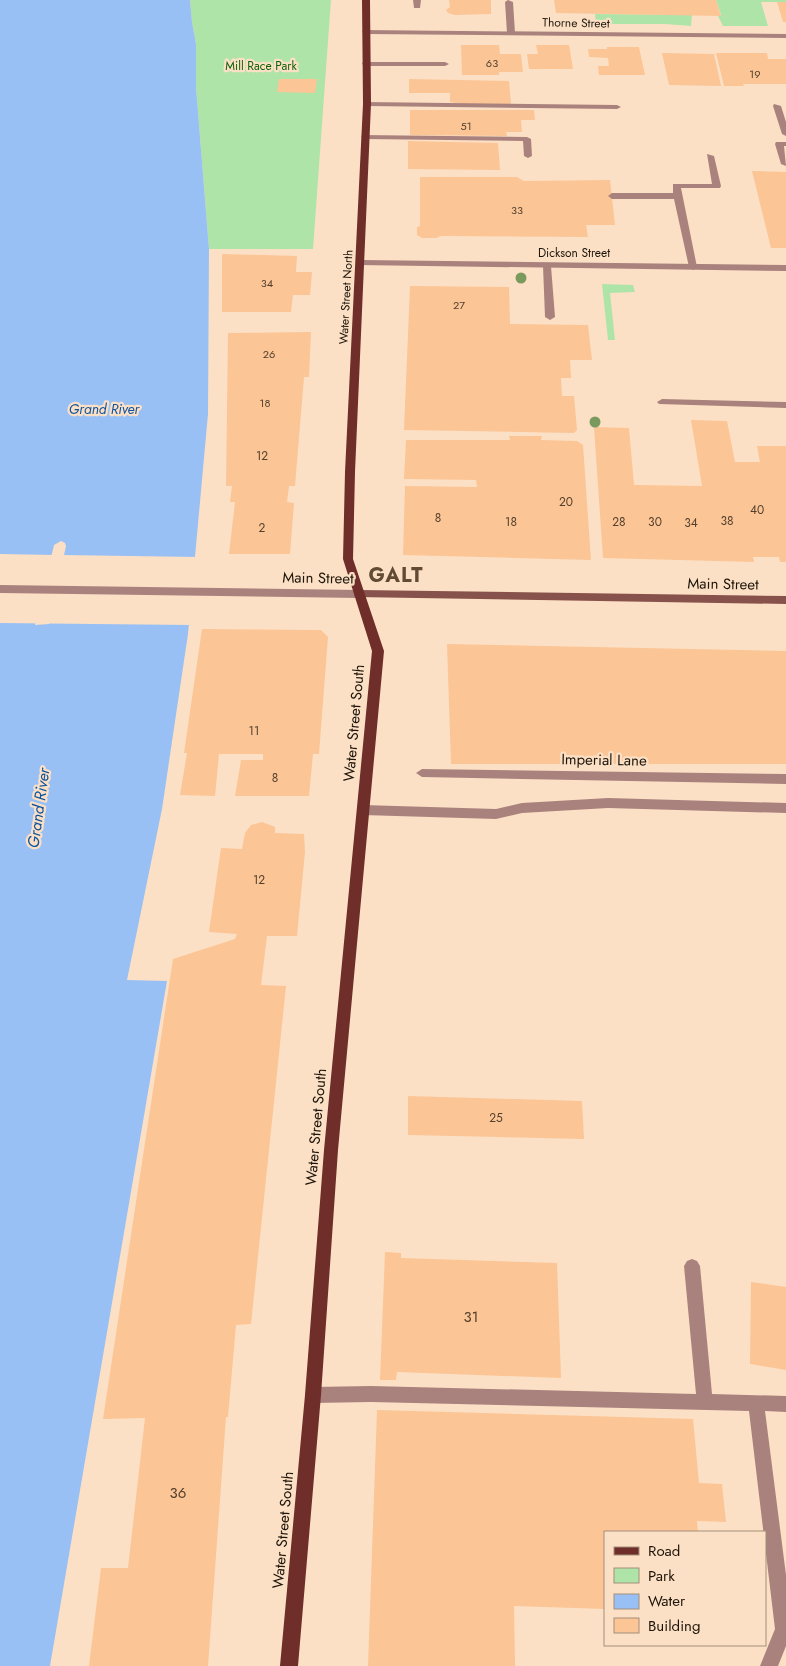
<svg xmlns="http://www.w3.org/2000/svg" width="786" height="1666" viewBox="0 0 786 1666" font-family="Jost,sans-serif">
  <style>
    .green { fill: #afe4a9 }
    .water { fill: #98c0f5; fill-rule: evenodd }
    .pier { fill: #fce0c5 }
    .building { fill: #fbc596 }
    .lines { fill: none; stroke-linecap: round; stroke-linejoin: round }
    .service { fill: #a9827d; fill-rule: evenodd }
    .pedestrian { fill: #a9827d; fill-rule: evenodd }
    .minor { fill: #a9827d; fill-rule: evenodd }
    .tertiary { fill: #a9827d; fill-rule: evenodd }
    .secondary { fill: #88524c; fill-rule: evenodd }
    .primary { fill: #6f2e2a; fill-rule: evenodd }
    .tree { fill: #7a9a5d }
    .labels { text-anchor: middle; stroke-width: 4.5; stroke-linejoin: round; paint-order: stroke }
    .far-number-label { font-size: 11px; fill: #54402d }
    .far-street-label { font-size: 12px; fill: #1d140a; stroke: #fce0c5 }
    .far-park-label { font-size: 12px; fill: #0f6108; stroke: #fce0c5 }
    .number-label { font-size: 12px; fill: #54402d }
    .far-water-label { font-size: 14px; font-style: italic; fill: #0e539f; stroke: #fce0c5 }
    .street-label { font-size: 15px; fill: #1d140a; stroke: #fce0c5 }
    .near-number-label { font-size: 15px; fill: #54402d }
    .water-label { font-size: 16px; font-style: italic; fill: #0e539f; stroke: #fce0c5 }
    .district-label { font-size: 20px; font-weight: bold; letter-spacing: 1px; fill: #624b34; stroke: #fce0c5 }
  </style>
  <rect width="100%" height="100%" fill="#fce0c5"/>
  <!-- green -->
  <path class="green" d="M190,0H331L313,249H209L196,87V44L192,22Z
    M716,0H786V2H761L768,26H723L718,16L721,15Z
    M595,14L692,15L691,26L665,24H596Z
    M602,284L633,285L635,292L610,293L615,340H608Z"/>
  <!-- water -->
  <path class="water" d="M0,0H190L192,22L196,44V87L209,249L208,414L188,634L162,809L127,980L167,981L50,1666H0ZM61,541L65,543L66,546L49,624L35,625L54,545Z"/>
  <!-- pier -->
  <path class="pier" d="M0,554L54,555L38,622H46L61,555L198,557L192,625L0,623Z"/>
  <!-- building -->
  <path class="building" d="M449,0H491V14L455,15L448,13L446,10L450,7Z
    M554,0H716L721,16L556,13Z
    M777,2H786V22H783Z
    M461,45H499L500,54H521L523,72H499V75H462Z
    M536,45H569L573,69H529L527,54H538Z
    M607,47H639L645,75H599L598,66H609L608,58L589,57L588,49H607Z
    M662,53L714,54L721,86L669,85Z
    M716,53H767L768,59H786V84H743L744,86H724Z
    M279,79H317L315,93L277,92Z
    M409,79L509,81L511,104H462L450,102V93H409Z
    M410,110H534L535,120H521L522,132H506L507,136L410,135Z
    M408,141L498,143L500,170L408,169Z
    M752,171L786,172V248H771Z
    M420,177H517L524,181L610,180L615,225H586L588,237L441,236L436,238H422L417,235V227L420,226Z
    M222,254L297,256L296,272H312L310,295H293L291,312H222Z
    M410,286L509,287L510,324L588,325L592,360H570L571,378H561L562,396H574L577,430L574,433L404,430Z
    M311,332L309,377H304L295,486H289L287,502L294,503L290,554H229L235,502H230L232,486H226L228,333Z
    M691,420L727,421L735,462H760L757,446H786V562H780L779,557H753L754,562L603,558L594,427L629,428L634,485L702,486Z
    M509,436H542L541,440L577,441L583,445L591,560L403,555L405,486L477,487L476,480L404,479L406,440H510Z
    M202,629L315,630H321L328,637L319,754H313L309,796H235L241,760H263V754H219L215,796L180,795L187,753H184Z
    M447,644L786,651V764H451Z
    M262,822L275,827V833L304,834L305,852L297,936H267L261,985L286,986L251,1324L236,1325L228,1417H226L208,1666H89L101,1568H128L145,1418L103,1419L173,959L235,939L237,934L209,932L221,848L242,849L245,833L251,825Z
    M408,1096L582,1101L584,1139L408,1135Z
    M385,1252L401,1253V1258L557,1263L561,1378L397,1372L396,1380H380Z
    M751,1282L786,1287V1370L750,1364Z
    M377,1410L693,1419L699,1483L722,1484L726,1522L697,1521L698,1532H605V1609L514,1606L515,1666H368Z"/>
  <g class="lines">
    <!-- service -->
    <path class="service" d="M413,0H421L420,8H414Z
      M508,0L513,2L515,33L511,35L507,33L505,2Z
      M363,62H445L449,64L445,66H366L362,64Z
      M364,102L617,105L621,107L617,109L367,106H364Z
      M774,104L781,106L786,122V136L782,134L773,106Z
      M362,135L527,137L531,139L532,156L528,158L524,156L523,141L365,139L361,137Z
      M776,142H786V146H784L786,166L781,164L775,144Z
      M707,154L714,156L721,186L720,188H681L697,267L693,270L689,267L674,199H612L608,196L612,193H673V184H712Z
      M547,263L551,266L555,317L550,320L545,317L543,266Z
      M662,399L786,402V408L659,404L657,402Z
      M608,798L786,803V813L608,808L522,813L496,819L363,815L359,813L357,810L359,807L363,805L496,809L522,803Z
      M692,1259L697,1261L700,1266L712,1394L786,1396V1412L765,1411L786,1575V1646L778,1666H760L775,1629L749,1411L371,1402L313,1403L307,1401L305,1395L307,1389L313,1387L371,1386L696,1394L684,1266L687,1261Z"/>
    <!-- pedestrian -->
    <path class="pedestrian" d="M422,769L786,774V784L422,777L416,773Z"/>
    <!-- minor -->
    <path class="minor" d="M363,30L786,34V38L366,34L362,32Z"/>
    <!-- tertiary -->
    <path class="tertiary" d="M361,260L786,265V271L358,265V261Z
      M0,585L359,590L364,594L359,598L0,593Z"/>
    <!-- secondary -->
    <path class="secondary" d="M359,590L786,596V604L355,597L354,594L355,591Z"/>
    <!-- primary -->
    <path class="primary" d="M362,0H370L371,104L355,472L353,559L384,651L338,1150L321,1395L298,1666H280L305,1395L324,1150L372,651L343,559L345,472L363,104Z"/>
  </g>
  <!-- trees -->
  <g class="tree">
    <circle cx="521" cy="278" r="5.5"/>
    <circle cx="595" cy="422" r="5.5"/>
  </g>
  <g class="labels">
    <!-- far-number labels -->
    <g class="far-number-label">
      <text x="492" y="67">63</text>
      <text x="755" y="78">19</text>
      <text x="466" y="130">51</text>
      <text x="517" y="214">33</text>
      <text x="267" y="287">34</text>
      <text x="459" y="309">27</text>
      <text x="269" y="358">26</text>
      <text x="265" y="407">18</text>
    </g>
    <!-- far-street labels -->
    <g class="far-street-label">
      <text transform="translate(576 23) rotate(1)" y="4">Thorne Street</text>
      <text x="574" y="257">Dickson Street</text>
      <text transform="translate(346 297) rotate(-87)" y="4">Water Street North</text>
    </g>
    <!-- far-park labels -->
    <g class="far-park-label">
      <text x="261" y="70">Mill Race Park</text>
    </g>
    <!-- number labels -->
    <g class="number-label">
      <text x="262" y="460">12</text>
      <text x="566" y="506">20</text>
      <text x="757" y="514">40</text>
      <text x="438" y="522">8</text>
      <text x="727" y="525">38</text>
      <text x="511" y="526">18</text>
      <text x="619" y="526">28</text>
      <text x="655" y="526">30</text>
      <text x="691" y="527">34</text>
      <text x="262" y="532">2</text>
      <text x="254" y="735">11</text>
      <text x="275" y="782">8</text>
      <text x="259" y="884">12</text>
      <text x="496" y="1122">25</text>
    </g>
    <!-- far-water labels -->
    <g class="far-water-label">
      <text x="104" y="414">Grand River</text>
    </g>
    <!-- street labels -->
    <g class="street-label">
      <text transform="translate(318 578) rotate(1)" y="5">Main Street</text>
      <text transform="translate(723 584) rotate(1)" y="5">Main Street</text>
      <text transform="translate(354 723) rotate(-85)" y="5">Water Street South</text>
      <text transform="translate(604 760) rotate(1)" y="5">Imperial Lane</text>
      <text transform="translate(316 1127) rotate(-85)" y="5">Water Street South</text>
      <text transform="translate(283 1530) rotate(-85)" y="5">Water Street South</text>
    </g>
    <!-- near-number labels -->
    <g class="near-number-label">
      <text x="471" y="1322">31</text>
      <text x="178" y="1498">36</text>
    </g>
    <!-- water labels -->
    <g class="water-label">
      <text transform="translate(38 808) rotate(-82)" y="6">Grand River</text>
    </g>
    <!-- district labels -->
    <g class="district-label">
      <text x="396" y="582">GALT</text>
    </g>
  </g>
  <!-- legend -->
  <rect x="604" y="1531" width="162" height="115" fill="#fce0c5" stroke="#a38e7a"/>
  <rect x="614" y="1547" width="25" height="8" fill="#6f2e2a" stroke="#a38e7a"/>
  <text x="648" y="1556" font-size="15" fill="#1d140a">Road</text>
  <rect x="614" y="1568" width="25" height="15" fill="#afe4a9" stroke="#a38e7a"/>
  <text x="648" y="1581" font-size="15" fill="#1d140a">Park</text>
  <rect x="614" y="1594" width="25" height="15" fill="#98c0f5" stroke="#a38e7a"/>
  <text x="648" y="1606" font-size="15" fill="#1d140a">Water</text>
  <rect x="614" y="1618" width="25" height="15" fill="#fbc596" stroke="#a38e7a"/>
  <text x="648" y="1631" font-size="15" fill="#1d140a">Building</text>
</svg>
